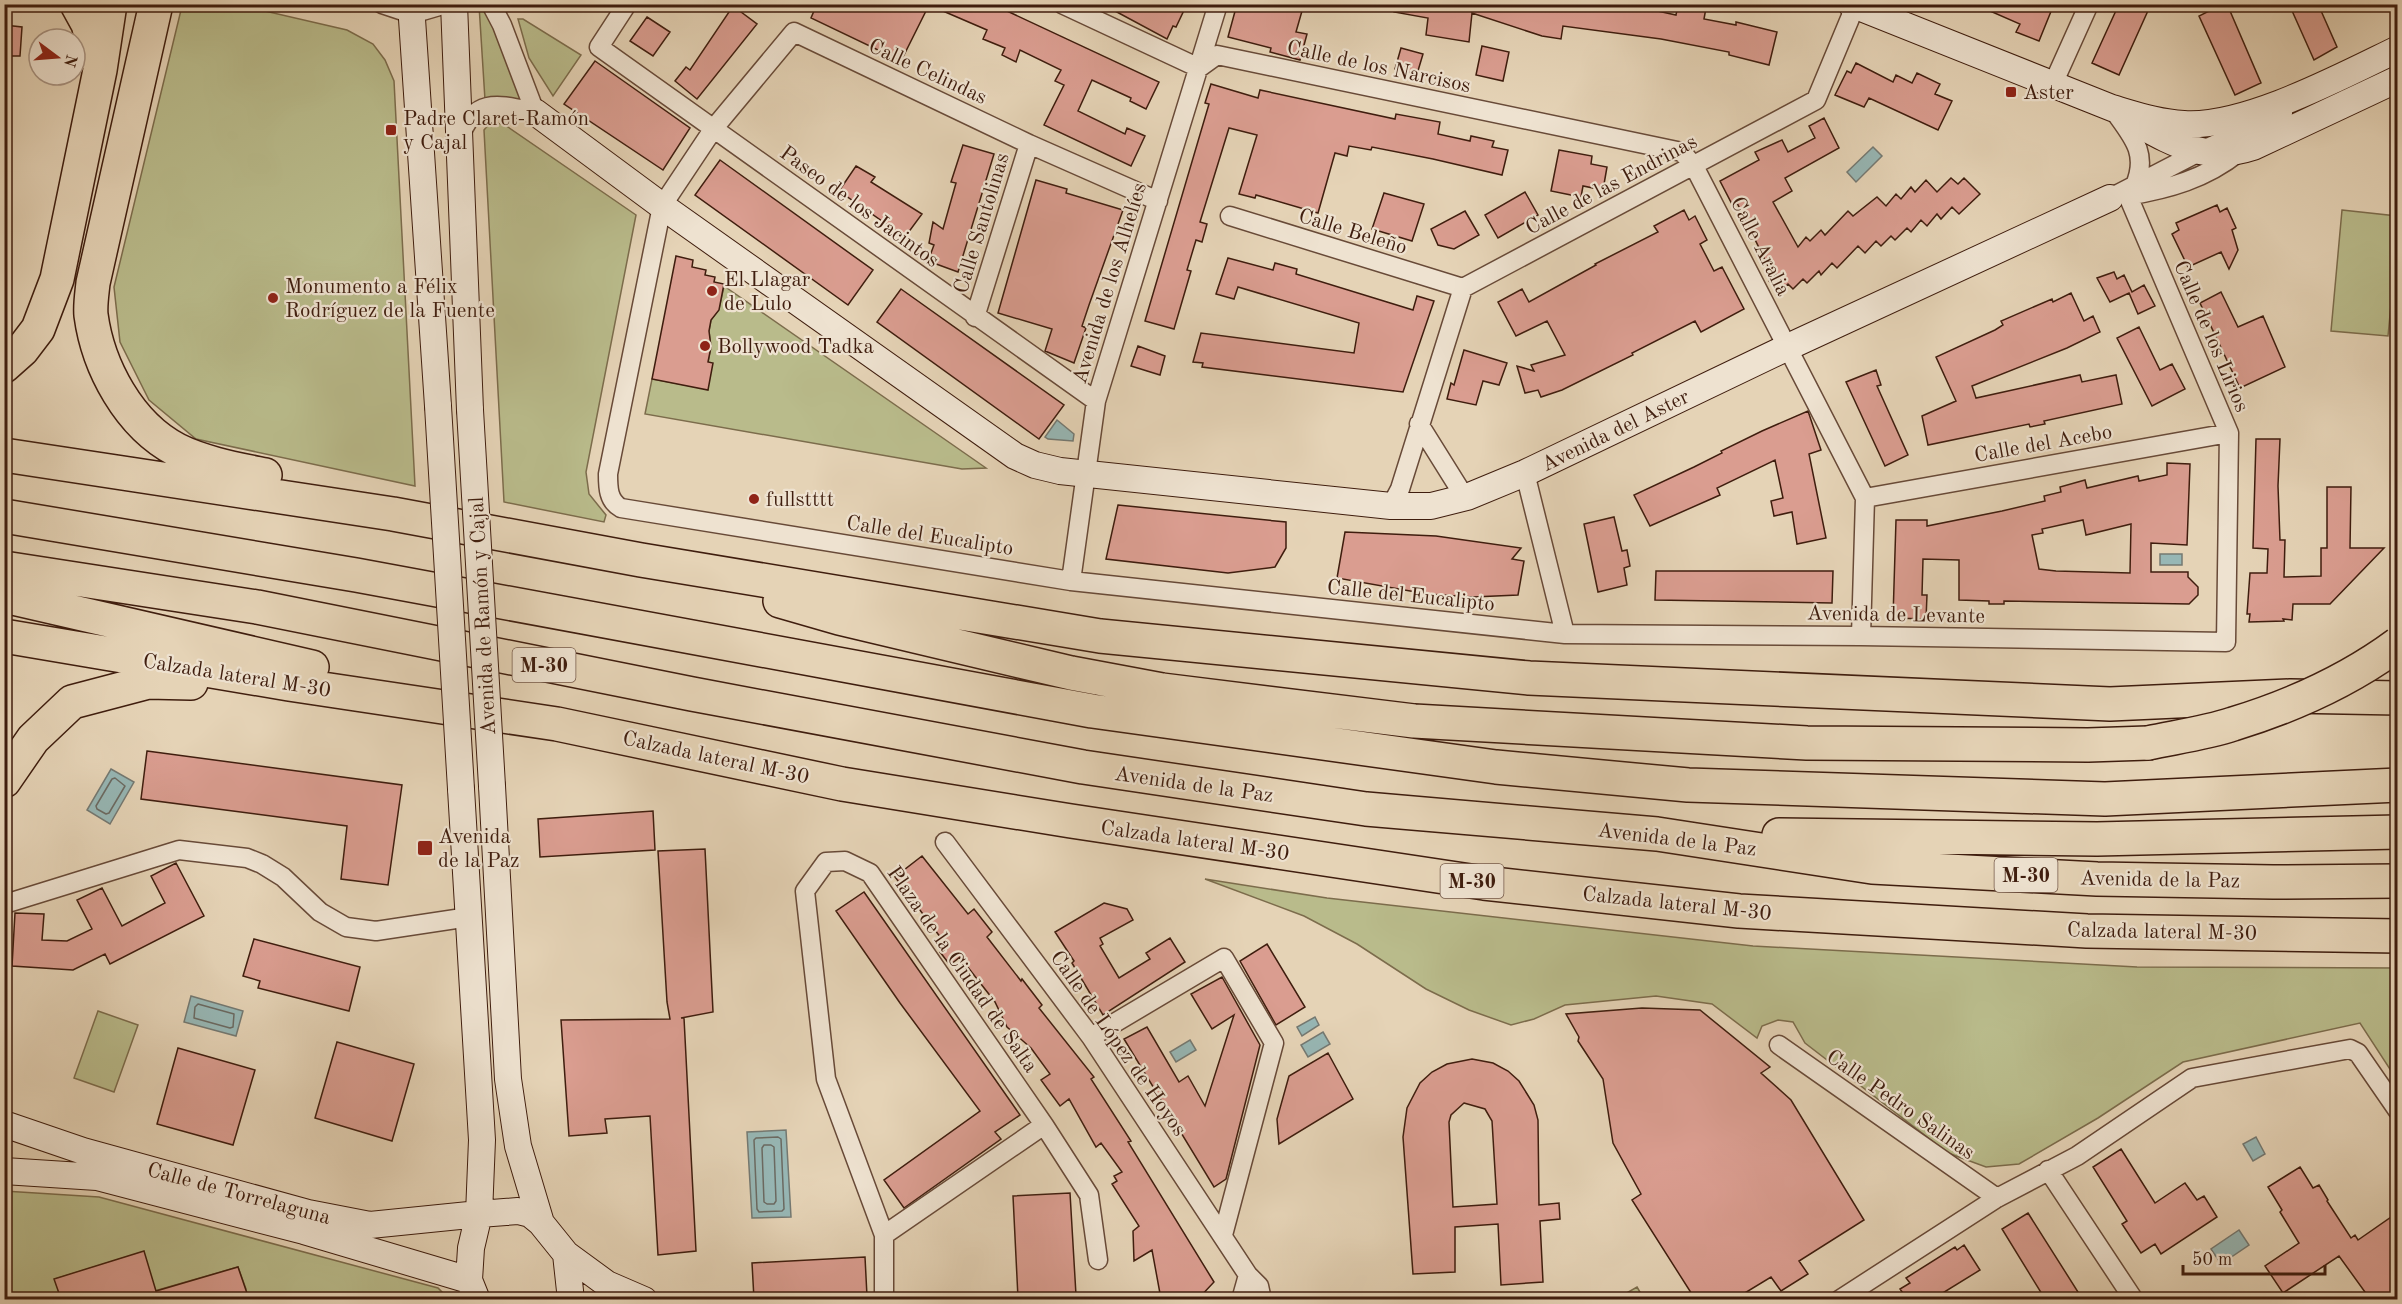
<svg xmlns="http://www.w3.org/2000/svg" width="2402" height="1304" viewBox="0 0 2402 1304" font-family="'Old Standard TT',serif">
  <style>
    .green { fill: #b9bb8b; stroke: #7c6c4c; stroke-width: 1.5 }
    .water { fill: #97b7b5; stroke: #747972; stroke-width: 1.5 }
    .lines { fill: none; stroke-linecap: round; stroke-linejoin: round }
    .shore { stroke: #6b6a62; stroke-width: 1.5 }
    .building { fill: #da9d90; stroke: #3f1d0e; stroke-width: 1.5; fill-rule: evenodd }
    .street-casing { stroke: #684a38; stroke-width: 21 }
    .secondary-casing { stroke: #3f1d0e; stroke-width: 28 }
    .highway-casing { stroke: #3f1d0e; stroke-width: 36 }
    .street { stroke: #eee2d0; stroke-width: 18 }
    .secondary { stroke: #eee2d0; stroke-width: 26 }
    .highway { stroke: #e5d3b6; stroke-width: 33 }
    .secondary-bridge-casing { stroke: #3f1d0e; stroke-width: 28; stroke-linecap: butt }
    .highway-bridge-casing { stroke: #3f1d0e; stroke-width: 36; stroke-linecap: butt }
    .secondary-bridge { stroke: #eee2d0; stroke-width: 26 }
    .highway-bridge { stroke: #e5d3b6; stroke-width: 33 }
    .poi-dot { fill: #8f2418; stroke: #eee2d0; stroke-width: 2 }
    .labels { text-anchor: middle; stroke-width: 4.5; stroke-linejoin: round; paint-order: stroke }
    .shield { fill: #eee2d0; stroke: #745848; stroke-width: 1.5 }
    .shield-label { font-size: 20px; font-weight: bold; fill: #3f1d0e }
    .street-label { font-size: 21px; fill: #3f1d0e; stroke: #eee2d0 }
    .poi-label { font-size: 21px; fill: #3f1d0e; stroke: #eee2d0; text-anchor: start }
  </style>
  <rect width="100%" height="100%" fill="#e5d3b6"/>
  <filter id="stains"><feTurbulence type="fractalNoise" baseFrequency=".00333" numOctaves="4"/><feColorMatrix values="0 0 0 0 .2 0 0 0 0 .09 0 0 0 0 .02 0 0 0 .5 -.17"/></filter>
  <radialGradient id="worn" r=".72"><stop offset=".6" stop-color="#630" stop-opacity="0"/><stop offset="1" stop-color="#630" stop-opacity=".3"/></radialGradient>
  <!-- green -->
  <path class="green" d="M190,5H239L347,30L373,44L385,60L394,81L415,486L196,439L149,400L120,342L114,287L181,10Z
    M479,5C493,16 502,51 509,69C514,82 522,94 530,106L504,97L485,100Z
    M518,19H523L581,55L553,96L529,58Z
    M496,123L505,125L636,215L586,472L589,494L606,515L604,522L504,502L484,130L489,124Z
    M2342,210L2397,216V242L2388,336L2331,331Z
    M724,286L986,468L962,469L645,414L652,379L708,389V362L711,347L709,331L711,320L719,309Z
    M1205,879L1327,898L1753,946L2137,967L2397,968V1080L2360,1023L2183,1062L2098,1118L2019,1164L1986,1167L1948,1153L1805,1043L1793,1022L1778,1020L1762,1026L1757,1038L1712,1004L1656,996L1565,1005L1534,1019L1511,1025L1469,1010L1426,989L1357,944L1304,916Z
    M98,1011L138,1025L114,1092L74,1078Z
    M4,1191L99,1197L438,1288L449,1299L295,1300L293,1295L276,1299H239L237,1292L246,1289L238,1267L144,1294L143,1252L55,1279L61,1299H5Z
    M1637,1287L1644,1299H1616Z"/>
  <!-- water -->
  <path class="water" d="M1873,147L1882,156L1856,182L1847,172Z
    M1057,420L1074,434L1073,441L1048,439L1045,437Z
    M2160,554H2182V565H2160Z
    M111,769L134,782L110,824L87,810Z
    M191,996L243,1011L236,1036L184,1022Z
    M1315,1017L1319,1025L1302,1036L1297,1027Z
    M1323,1032L1330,1044L1308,1057L1301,1045Z
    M1190,1040L1196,1050L1176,1062L1170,1052Z
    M786,1130L791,1217L752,1218L747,1132Z
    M2256,1137L2265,1154L2253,1161L2243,1144Z
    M2239,1230L2249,1245L2221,1264L2211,1249Z"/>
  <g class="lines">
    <!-- shore -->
    <path class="shore" d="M115,778L125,786L109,813L106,814L97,809L96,806L112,779Z
      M198,1004L234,1014L233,1027L230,1028L194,1018L195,1007Z
      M778,1137L781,1139L784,1209L782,1211L759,1212L757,1209L754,1140L756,1138Z
      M764,1145H771L774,1147L776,1201L774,1204H767L764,1202L762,1148Z"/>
  </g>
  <!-- building -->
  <path class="building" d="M817,4H992L1159,82L1146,109L1130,101L1131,98L1092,80L1078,111L1125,134L1127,128L1145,136L1131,166L1044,125L1064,85L1055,81L1061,70L1020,50L1016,62L1002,55L1005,48L983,39L987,30L929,5L901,61L811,18Z
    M1102,4H1187L1176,27L1173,26L1167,39Z
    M1237,4H1304L1296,32L1307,34L1300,60L1270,52L1271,48L1228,37Z
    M1395,4H1639L1648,6V9L1676,15L1678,4H1685L1706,8L1704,19L1736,25V22L1777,32L1769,65L1729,55V52L1661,39L1563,26L1561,39L1542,36L1472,13L1469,42L1426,35L1428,18L1394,12Z
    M1974,4H2054L2039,41L2016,32L2020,24Z
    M2119,4H2151L2119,75L2092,63Z
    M2223,4H2227L2261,83L2235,95L2199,16Z
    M2289,4H2318L2337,47L2314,60Z
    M733,6L757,24L697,99L675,81L686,67L690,70Z
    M647,17L670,32L653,56L630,41Z
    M4,25L22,27L20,56H4Z
    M1482,46L1509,52L1503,81L1476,75Z
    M1401,48L1423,54L1417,74L1395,69Z
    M595,61L690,128L663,170L564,104Z
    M1856,63L1893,82L1896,75L1912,83L1917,73L1940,84L1935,94L1952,101L1938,130L1869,98L1864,107L1835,95L1847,71L1851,73Z
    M1211,84L1258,98L1260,90L1395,119L1396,114L1440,122L1438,134L1470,141L1471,136L1494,141L1492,147L1508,150L1502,175L1433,159L1372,147L1371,150L1349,146L1347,156L1335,153L1318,213L1256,195L1255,198L1239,194L1257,135L1229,128L1200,222L1207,224L1202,242L1196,240L1187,270L1191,271L1174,329L1145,321L1209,104L1205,103Z
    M1824,118L1839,148L1785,178L1792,191L1773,202L1798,247L1806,237L1810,241L1821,230L1825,235L1848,211L1853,216L1877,197L1886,206L1896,194L1901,199L1911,187L1915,192L1926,180L1937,192L1951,178L1958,184L1964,178L1980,194L1959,214L1952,207L1941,219L1937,214L1927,226L1921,220L1911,232L1907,228L1895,240L1891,236L1881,246L1876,241L1865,253L1858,246L1837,268L1832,263L1821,275L1819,271L1807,283L1803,279L1793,289L1788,284L1780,292L1769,281L1776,274L1768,266L1737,203L1733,206L1720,181L1759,160L1755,152L1782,140L1788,152L1815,138L1809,126Z
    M963,145L994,154L958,272L928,261L934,245L929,243L933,222L943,229L956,183L951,182Z
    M1559,150L1592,156L1591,164L1607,167L1603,190L1583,186L1581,197L1551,191Z
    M720,160L873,270L848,305L695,195Z
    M856,166L875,177L871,182L922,214L905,237L839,191Z
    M1036,180L1067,189L1066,193L1123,210L1089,305L1082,326L1086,328L1074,363L1045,351L1052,329L998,313Z
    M1525,192L1538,215L1498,238L1485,215Z
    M1384,193L1424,204L1412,241L1372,229Z
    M2217,205L2220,212L2227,208L2236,228L2232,230L2238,250L2229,269L2221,252L2188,267L2172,234L2179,230L2176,223Z
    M1684,210L1689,220L1695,216L1707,240L1700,244L1714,271L1722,267L1744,309L1701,332L1695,321L1632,353L1633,355L1562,390L1541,397L1538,390L1525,393L1517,366L1534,371L1531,365L1565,355L1547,321L1516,336L1498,302L1522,289L1529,302L1596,265L1595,264L1658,232L1654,226Z
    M1465,211L1479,235L1454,249L1438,245L1431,229Z
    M676,256L693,260L692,267L706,270L705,275L715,277L714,282L724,284L719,310L711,320L709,331L711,347L708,362L713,363L708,390L652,379Z
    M1228,258L1273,270L1275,263L1297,269L1296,274L1413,310L1417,296L1434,301L1403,392L1202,367L1203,363L1193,362L1201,333L1354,353L1359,323L1238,287L1234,299L1216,294Z
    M2114,272L2117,279L2124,275L2132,292L2144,285L2155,306L2138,314L2129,293L2110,302L2097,278Z
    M901,289L1064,405L1039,439L877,322Z
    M2221,292L2238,327L2263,316L2285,367L2240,388L2200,303Z
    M2071,293L2084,321L2093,316L2100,332L2067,348L1972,386L1976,398L2080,375L2082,382L2116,375L2122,404L2044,421L2045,424L2030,427L2029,424L1928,445L1922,416L1956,401L1936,357L1995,330L2003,325L2001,321L2052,299L2053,302Z
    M2139,327L2160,370L2172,364L2185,389L2152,406L2117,338Z
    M1138,346L1165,356L1160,375L1131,366Z
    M1464,350L1507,363L1499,385L1483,381L1476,405L1447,399L1451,383L1454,385Z
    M1876,370L1881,385L1877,386L1908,455L1885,466L1846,382Z
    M1808,411L1821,450L1809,454L1826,538L1797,544L1792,512L1774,516L1771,501L1783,498L1775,460L1717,488L1720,495L1650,526L1634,495L1694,467L1722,453L1721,451L1762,431Z
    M2256,439H2280L2278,486L2280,540H2285L2284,577L2321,576V548H2327V487H2351L2350,548H2384L2330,604H2293L2292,620L2283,619L2284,621L2249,622L2250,614H2247L2250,573H2267L2268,549L2253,548Z
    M2167,463L2190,464L2187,545L2151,543V572H2188V577L2198,587V595L2189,604L2004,601V604H1989V601L1959,600V560L1923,559L1922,595H1927L1926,619L1893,618L1896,520H1927V526L2002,511L2045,501L2044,496L2061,492L2060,487L2085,480L2087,488L2138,476L2139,481L2167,475ZM2083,520L2086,535L2131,524L2130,573L2056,571L2039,569L2032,535L2043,533L2042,529Z
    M1118,505L1286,522V548L1275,567L1228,573L1106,559Z
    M1614,517L1622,551L1627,550L1630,566L1624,568L1627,585L1598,592L1584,524Z
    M1345,532L1436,536L1521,548L1512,559L1524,561L1518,595L1473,597L1427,594L1337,578Z
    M1656,571H1833L1832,603L1655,600Z
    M147,751L402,785L388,885L341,879L347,826L141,799Z
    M653,811L655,850L540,857L538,819Z
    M705,849L713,1012L681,1018H684L696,1251L658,1255L650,1116L605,1119L607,1133L569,1136L561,1020L670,1019L667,1002L658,851Z
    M922,856L968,914L974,909L992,932L987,937L1021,981L1022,979L1042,1005L1039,1008L1094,1077L1091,1079L1131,1141L1128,1142L1214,1282L1198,1299H1161L1152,1250L1134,1261L1133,1231L1139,1226L1112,1184L1117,1181L1114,1176L1122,1172L1101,1143L1096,1147L1069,1099L1060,1106L1041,1080L1050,1074L1031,1048L1007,1027L995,1002L960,957L950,965L940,952L947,946L895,877Z
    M176,863L204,916L110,964L105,954L73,970L12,966L15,913L44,914L42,940L67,941L92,929L77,900L102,888L122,926L165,903L151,876Z
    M864,892L1020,1115L995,1132L1001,1139L904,1208L884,1180L980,1111L900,1003L836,911Z
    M1104,903L1127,909L1133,920L1100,938L1103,944L1100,946L1119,978L1150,959L1146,953L1170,938L1185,962L1103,1015L1072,963L1074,961L1055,932Z
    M254,939L360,967L349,1011L258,988L260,981L243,976Z
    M1267,944L1305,1007L1276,1025L1240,961Z
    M1222,977L1260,1045L1226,1179L1214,1187L1124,1039L1147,1027L1179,1082L1188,1076L1205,1106L1234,1015L1212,1029L1191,994Z
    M1642,1008L1700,1010L1770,1067L1761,1073L1791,1100L1864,1220L1799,1261L1808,1274L1781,1291L1771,1277L1735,1299H1695L1632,1200L1641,1194L1613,1143L1603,1079L1578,1041L1579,1037L1566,1014Z
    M337,1042L414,1064L392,1141L315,1118Z
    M178,1048L255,1070L233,1145L157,1124Z
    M1328,1053L1353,1099L1279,1144L1277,1119L1289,1076Z
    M1472,1059L1493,1063L1508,1071L1519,1081L1534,1105L1538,1120L1539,1205L1559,1203L1560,1219L1540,1221L1543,1282L1501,1285L1498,1224L1455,1227V1272L1413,1274L1403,1137L1407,1108L1420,1083L1432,1072L1447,1064ZM1464,1103L1485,1109L1492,1121L1497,1204L1453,1207L1449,1122L1451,1115Z
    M2121,1149L2155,1203L2185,1183L2197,1200L2204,1196L2217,1217L2161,1254L2155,1244L2141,1253L2122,1224L2127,1221L2093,1167Z
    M2300,1167L2313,1188L2319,1185L2328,1200L2327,1201L2351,1238L2355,1235L2358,1240L2397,1213V1299H2370L2339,1256L2283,1293L2265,1266L2299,1243L2280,1212L2282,1210L2268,1187Z
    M1070,1193L1076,1295L1018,1298L1013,1196Z
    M2028,1213L2078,1292L2066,1299H2045L2002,1229Z
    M1964,1245L1980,1270L1933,1299H1907L1900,1289L1910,1283L1906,1278L1955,1247L1957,1250Z
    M144,1251L156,1291L238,1267L249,1299H61L54,1279Z
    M865,1257L867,1296L754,1299L752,1263Z"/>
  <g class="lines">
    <!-- street casing -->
    <g class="street-casing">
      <path id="street" d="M382,4L412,14L446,4
        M491,4L502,25L535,112
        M627,4L599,47L1096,401
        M1062,4L1199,68L1217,55L1682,152L1694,166L1865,498L1861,636
        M2053,84L2089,4
        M2112,108C2131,135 2149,152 2135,185
        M460,137C475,96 500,105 535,112
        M2114,196L2199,152L2283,113
        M2127,196C2169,189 2205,179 2239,152
        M1158,201L1029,144L794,32L714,128L662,206L608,474C608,487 608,501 621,508L1071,581L1565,634L1861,636L2226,642L2229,433L2128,196
        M1230,216L1463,288
        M975,317L1029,144
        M1419,424L1459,488L1467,497
        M1525,473L1565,634
        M1865,498L2229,433
        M1391,506L1400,489L1463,288L1816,100L1856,4
        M1071,581L1096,401L1218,4
        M945,842L1091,1037L1248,1275L1259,1286L1262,1300
        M8,903L179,850L247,858L262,864L283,877L320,912L346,927L376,931L469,917
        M1091,1037L1224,958L1274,1043L1223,1235
        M1779,1045L1997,1198
        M2048,1170L2134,1300
        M884,1235L1044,1125
        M884,1300V1235L826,1079L805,891L826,862L845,861L870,873L1044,1125L1089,1195L1098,1260
        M1241,1300L1248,1275
        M1839,1300L1997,1198L2077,1156L2192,1078L2350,1049L2358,1053L2398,1111"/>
    </g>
    <!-- secondary casing -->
    <g class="secondary-casing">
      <path id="secondary" d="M411,4L438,406
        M454,4L470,410
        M1851,4L2112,108C2136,115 2159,123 2184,124C2245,128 2342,76 2398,49
        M535,112L662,206L1015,456L1035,465L1060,471L1391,506H1431L1467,497L1525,473L1788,347L2110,198
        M2138,124C2177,146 2208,162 2253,147L2398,79
        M492,786L508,1079L518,1146L541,1223
        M461,789L482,1140L479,1214L471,1248L469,1280L477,1300
        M4,1124L83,1151L308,1213L370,1225L479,1214L518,1211L530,1214L541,1223L566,1254L571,1300
        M4,1171L97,1177L304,1231L469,1280
        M566,1254L607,1284L644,1300"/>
    </g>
    <!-- highway casing -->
    <g class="highway-casing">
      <path id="highway" d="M77,4L88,24L97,59
        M156,4L93,283C92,293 90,305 91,315C98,367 129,425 177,450C203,463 236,469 265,475
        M4,366L22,350L38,329L57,279L100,70L110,4
        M4,455L393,514L641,560L1100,636L1529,678L2110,704L2290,696L2398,698
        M4,516L356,575L1092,711L1496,767L1688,785L2105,799L2398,785
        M4,568L257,607L692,694L1083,767L1366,809L1657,834L1872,867L2097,879L2273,882L2398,881
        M4,596L312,667
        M780,601L839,618L1071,673L1162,690L1414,721L1807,743L2088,745L2148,743
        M4,636L289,684L557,724L842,784L1071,821L1484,883L1739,911L2087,931L2398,936
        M4,781L33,739L72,702L148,682L191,683
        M1779,835L2097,839L2398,832"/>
    </g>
    <!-- street -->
    <use href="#street" class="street"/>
    <!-- secondary -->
    <use href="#secondary" class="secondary"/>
    <!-- highway -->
    <use href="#highway" class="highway"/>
    <!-- secondary-bridge casing -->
    <g class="secondary-bridge-casing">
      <path id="secondary-bridge" d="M438,406L461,789
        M470,410L492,786"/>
    </g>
    <!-- highway-bridge casing -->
    <g class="highway-bridge-casing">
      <path id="highway-bridge" d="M2148,743C2176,737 2206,733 2233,724C2292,706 2348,681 2398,644"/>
    </g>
    <!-- secondary-bridge -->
    <use href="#secondary-bridge" class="secondary-bridge"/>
    <!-- highway-bridge -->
    <use href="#highway-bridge" class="highway-bridge"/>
  </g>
  <!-- markers -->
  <g class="poi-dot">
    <rect x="2005" y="86" width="12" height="12" rx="3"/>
    <rect x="385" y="124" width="12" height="12" rx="3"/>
    <circle cx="712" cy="291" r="6"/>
    <circle cx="273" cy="298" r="6"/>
    <circle cx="705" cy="346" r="6"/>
    <circle cx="754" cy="499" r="6"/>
    <rect x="417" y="840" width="16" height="16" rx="3"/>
  </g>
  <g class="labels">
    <!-- shield labels -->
    <g class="shield">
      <rect x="512.5" y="648" width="63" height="34" rx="4.5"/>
      <rect x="1994.5" y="858" width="63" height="34" rx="4.5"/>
      <rect x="1440.5" y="864" width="63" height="34" rx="4.5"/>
    </g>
    <g class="shield-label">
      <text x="544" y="672">M-30</text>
      <text x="2026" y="882">M-30</text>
      <text x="1472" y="888">M-30</text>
    </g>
    <!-- street labels -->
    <g class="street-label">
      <text transform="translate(1379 66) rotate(12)" y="7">Calle de los Narcisos</text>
      <text transform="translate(928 71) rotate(25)" y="7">Calle Celindas</text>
      <text transform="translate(1611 184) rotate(-28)" y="7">Calle de las Endrinas</text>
      <text transform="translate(860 206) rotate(36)" y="7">Paseo de los Jacintos</text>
      <text transform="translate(981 223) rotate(-73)" y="7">Calle Santolinas</text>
      <text transform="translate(1353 231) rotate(17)" y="7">Calle Beleño</text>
      <text transform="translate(1761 246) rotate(63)" y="7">Calle Aralia</text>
      <text transform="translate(1109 283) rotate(-73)" y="7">Avenida de los Alhelíes</text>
      <text transform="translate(2212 336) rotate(67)" y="7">Calle de los Lirios</text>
      <text transform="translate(1615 430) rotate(-26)" y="7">Avenida del Aster</text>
      <text transform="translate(2043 443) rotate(-10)" y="7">Calle del Acebo</text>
      <text transform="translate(930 535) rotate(9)" y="7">Calle del Eucalipto</text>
      <text transform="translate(1411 595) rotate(6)" y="7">Calle del Eucalipto</text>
      <text transform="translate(1896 614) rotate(1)" y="7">Avenida de Levante</text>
      <text transform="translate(482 616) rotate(-93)" y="7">Avenida de Ramón y Cajal</text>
      <text transform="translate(237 675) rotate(9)" y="7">Calzada lateral M-30</text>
      <text transform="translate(716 757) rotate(12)" y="7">Calzada lateral M-30</text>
      <text transform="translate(1194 784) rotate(8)" y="7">Avenida de la Paz</text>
      <text transform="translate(1677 839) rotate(7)" y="7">Avenida de la Paz</text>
      <text transform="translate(1195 840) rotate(8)" y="7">Calzada lateral M-30</text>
      <text transform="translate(2160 879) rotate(1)" y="7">Avenida de la Paz</text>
      <text transform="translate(1677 903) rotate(6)" y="7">Calzada lateral M-30</text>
      <text transform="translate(2162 931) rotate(1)" y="7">Calzada lateral M-30</text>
      <text transform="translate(963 969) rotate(55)" y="7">Plaza de la Ciudad de Salta</text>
      <text transform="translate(1119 1043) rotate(55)" y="7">Calle de López de Hoyos</text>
      <text transform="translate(1901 1104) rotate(35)" y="7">Calle Pedro Salinas</text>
      <text transform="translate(239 1193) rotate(15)" y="7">Calle de Torrelaguna</text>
    </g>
    <!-- poi labels -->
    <g class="poi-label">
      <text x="2023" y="99">Aster</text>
      <text x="403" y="125">Padre Claret-Ramón<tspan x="403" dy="24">y Cajal</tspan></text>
      <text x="724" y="286">El Llagar<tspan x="724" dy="24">de Lulo</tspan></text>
      <text x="285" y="293">Monumento a Félix<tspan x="285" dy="24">Rodríguez de la Fuente</tspan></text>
      <text x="717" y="353">Bollywood Tadka</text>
      <text x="766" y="506">fullstttt</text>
      <text x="438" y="843">Avenida<tspan x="438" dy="24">de la Paz</tspan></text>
    </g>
  </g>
  <!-- margin -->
  <rect width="2402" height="1304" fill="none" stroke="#e5d3b6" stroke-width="24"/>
  <rect x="6" y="6" width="2390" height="1292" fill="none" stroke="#3f1d0e" stroke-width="3"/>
  <rect x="12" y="12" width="2378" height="1280" fill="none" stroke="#3f1d0e" stroke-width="1.5"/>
  <!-- north arrow -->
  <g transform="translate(57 57) rotate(106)"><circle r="28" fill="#eee2d0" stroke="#a89382" stroke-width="1.5"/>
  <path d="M0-4.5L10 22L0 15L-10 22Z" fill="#8f2418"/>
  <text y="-9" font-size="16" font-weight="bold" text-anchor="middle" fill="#3f1d0e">N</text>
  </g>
  <!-- scale -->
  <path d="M2183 1265v9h142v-9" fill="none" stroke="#3f1d0e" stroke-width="3"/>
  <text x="2192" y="1265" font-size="18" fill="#3f1d0e" stroke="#eee2d0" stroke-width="4.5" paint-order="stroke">50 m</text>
  <rect width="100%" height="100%" filter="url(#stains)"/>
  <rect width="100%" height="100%" fill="url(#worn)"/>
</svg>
